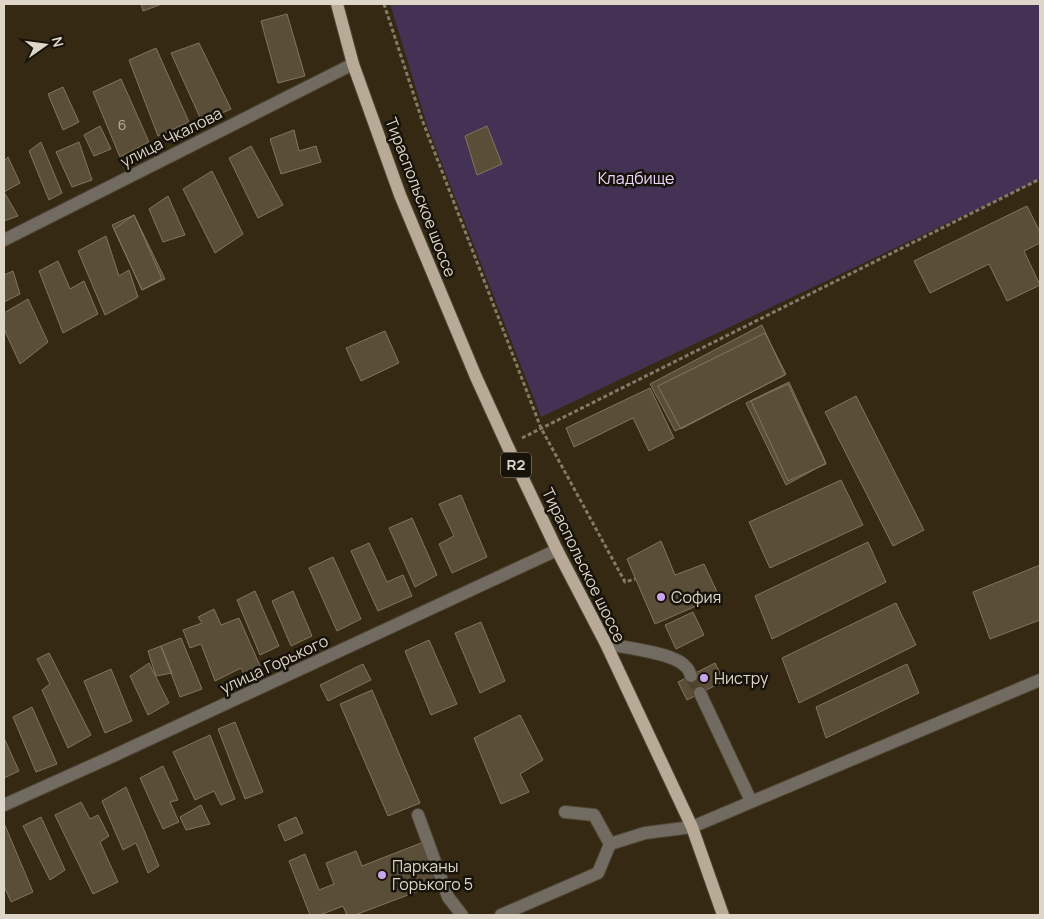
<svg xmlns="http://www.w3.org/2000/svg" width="1044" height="919" viewBox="0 0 1044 919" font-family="Manrope,sans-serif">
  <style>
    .green { fill: #433254 }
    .building { fill: #5b4e38; stroke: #83745d }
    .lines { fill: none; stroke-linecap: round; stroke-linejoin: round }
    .minor-tunnel { stroke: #4e432f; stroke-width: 12; stroke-dasharray: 12 6; stroke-linecap: butt }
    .minor-casing { stroke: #504531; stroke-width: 14 }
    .major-casing { stroke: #504531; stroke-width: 14 }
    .path { stroke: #847a69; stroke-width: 3; stroke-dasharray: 4 2.5; stroke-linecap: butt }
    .minor { stroke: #716b61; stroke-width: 12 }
    .major { stroke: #b8aa96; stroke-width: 12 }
    .poi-dot { fill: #c9a5ee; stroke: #18130a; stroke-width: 2 }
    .labels { text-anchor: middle; stroke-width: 5; stroke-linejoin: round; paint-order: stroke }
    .number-label { font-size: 14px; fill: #bdb4a5 }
    .shield { fill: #18130a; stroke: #a39c90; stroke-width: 1 }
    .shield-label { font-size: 15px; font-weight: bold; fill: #ded6c9 }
    .street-label { font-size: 16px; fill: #ded6c9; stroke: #18130a }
    .park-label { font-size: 16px; fill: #ead6ff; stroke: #18130a }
    .poi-label { font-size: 16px; fill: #ded6c9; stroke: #18130a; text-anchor: start }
  </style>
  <rect width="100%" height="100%" fill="#352914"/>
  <!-- green -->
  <path class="green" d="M390,4H1040V179L541,417L428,128Z"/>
  <!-- building -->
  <path class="building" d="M141,4H162L143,11Z
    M287,14L305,76L278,83L261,21Z
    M199,43L231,109L202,122L171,53Z
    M156,48L189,122L158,136L129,60Z
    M121,79L149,142L120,157L93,92Z
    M63,87L79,122L63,130L48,94Z
    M100,126L111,149L94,156L84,135Z
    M487,126L502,164L477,175L465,136Z
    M294,130L299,151L316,146L321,162L281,174L270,139Z
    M41,142L62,193L49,200L29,151Z
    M79,142L92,180L72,187L56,152Z
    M251,146L283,205L258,218L229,158Z
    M8,157L20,183L4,192L18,216L4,221V161Z
    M212,171L243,234L215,253L183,189Z
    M168,196L185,235L163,242L149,209Z
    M1027,206L1040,232V243L1024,251L1040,285L1007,301L989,264L930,293L914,261Z
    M134,215L162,279L142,290L114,229Z
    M134,215L165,279L142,290L112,225Z
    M106,236L119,276L129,270L138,297L105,315L78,251Z
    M58,261L70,289L84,281L98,314L63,333L39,271Z
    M13,271L20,294L4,302V275Z
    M28,299L48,342L20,364L4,329V313Z
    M762,325L785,375L675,431L650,384Z
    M385,331L399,363L361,381L346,348Z
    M765,333L786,374L681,429L658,386Z
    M789,382L826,463L786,485L746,403Z
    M788,384L826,464L788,481L751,401Z
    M650,388L674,438L649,451L633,418L574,447L566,428Z
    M856,396L924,530L893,546L825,412Z
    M841,480L863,525L770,568L749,522Z
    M461,495L487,557L452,573L439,544L454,536L439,504Z
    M412,518L437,575L415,587L389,528Z
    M661,541L675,575L704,564L719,596L655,624L627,559Z
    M868,542L886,582L772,639L755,596Z
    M369,543L387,582L403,575L412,596L378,611L351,551Z
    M333,557L361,619L337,631L309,568Z
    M1040,565V620L990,639L973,592Z
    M255,591L279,646L260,655L237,600Z
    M293,591L312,636L291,646L272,601Z
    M896,603L916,645L799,703L782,658Z
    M214,609L221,625L239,618L261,668L246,678L241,668L215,681L201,644L190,648L183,630L202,623L198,617Z
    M693,612L704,635L676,649L665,625Z
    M481,622L505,681L480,693L455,633Z
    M181,638L202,689L180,697L161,646Z
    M429,640L457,704L431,715L405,651Z
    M161,646L172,673L156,676L148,651Z
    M49,653L91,735L68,748L42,690L50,684L37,659Z
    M149,663L169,703L148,715L130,676Z
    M715,663L724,681L687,700L678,682Z
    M363,664L371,680L328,701L320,685Z
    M907,664L919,693L826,738L816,707Z
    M111,669L132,721L105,733L84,681Z
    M372,690L420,803L388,816L340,704Z
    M32,707L57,764L36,772L13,717Z
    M520,715L543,760L520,774L529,792L501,804L474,738Z
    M235,722L263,792L245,799L218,729Z
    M210,735L235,799L221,805L214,791L195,800L173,752Z
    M4,738L19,771L4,778Z
    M163,766L178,800L170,802L179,822L163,829L140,778Z
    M126,787L159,866L148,873L136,843L123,850L102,801Z
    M81,802L90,819L98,815L109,836L100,842L118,882L93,894L55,815Z
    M201,805L210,824L186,830L180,817Z
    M41,817L65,870L50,880L23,826Z
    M296,817L303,833L285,841L278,825Z
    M4,823L33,892L11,902L4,886Z
    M421,843L437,884L355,915H347L343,906L320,915H310L289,861L305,854L319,890L334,884L326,863L356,851L362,866Z"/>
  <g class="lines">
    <!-- minor-tunnel -->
    <path class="minor-tunnel" d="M691,676L700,693"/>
    <!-- minor casing -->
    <g class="minor-casing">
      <path id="minor" d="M4,240L353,64
        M606,644C623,647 674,653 685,666C688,668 690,673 691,676
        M700,693L751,801
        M4,805L113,756L557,550
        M418,815L448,897L462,915
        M610,844L645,833L692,827L1040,680
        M501,915L598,873L610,844L594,815L565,812"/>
    </g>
    <!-- major casing -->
    <g class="major-casing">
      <path id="major" d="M337,4L353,64L400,195L476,377L507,445L557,550L606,644L692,827L723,915"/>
    </g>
    <!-- path -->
    <path class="path" d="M384,4L421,117L541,428L625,582L635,579
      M522,438L1040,179"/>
    <!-- minor -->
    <use href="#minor" class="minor"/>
    <!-- major -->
    <use href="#major" class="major"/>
  </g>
  <!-- markers -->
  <g class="poi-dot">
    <circle cx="661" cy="597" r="5"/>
    <circle cx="704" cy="678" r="5"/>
    <circle cx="382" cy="875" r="5"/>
  </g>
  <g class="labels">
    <!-- number labels -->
    <g class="number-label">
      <text x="122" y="130">6</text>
    </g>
    <!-- shield labels -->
    <rect class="shield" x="501" y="452.5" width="30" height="25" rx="4"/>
    <g class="shield-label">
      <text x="516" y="470">R2</text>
    </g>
    <!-- street labels -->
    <g class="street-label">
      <text transform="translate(171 137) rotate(-27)" y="6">улица Чкалова</text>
      <text transform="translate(421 197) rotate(69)" y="6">Тираспольское шоссе</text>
      <text transform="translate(584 565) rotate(64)" y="6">Тираспольское шоссе</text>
      <text transform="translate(274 664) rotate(-25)" y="6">улица Горького</text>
    </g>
    <!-- park labels -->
    <g class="park-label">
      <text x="636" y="184">Кладбище</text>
    </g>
    <!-- poi labels -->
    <g class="poi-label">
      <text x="671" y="603">София</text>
      <text x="714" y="684">Нистру</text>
      <text x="392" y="872">Парканы<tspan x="392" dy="18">Горького 5</tspan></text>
    </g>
  </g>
  <!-- border -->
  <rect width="1044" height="919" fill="none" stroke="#ded6c9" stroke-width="10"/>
  <!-- north arrow -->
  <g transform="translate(45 45) rotate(76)" stroke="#18130a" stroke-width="4" paint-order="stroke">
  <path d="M0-4L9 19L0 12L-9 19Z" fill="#ded6c9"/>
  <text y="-8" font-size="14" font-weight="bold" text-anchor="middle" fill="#ded6c9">N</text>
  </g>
</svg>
